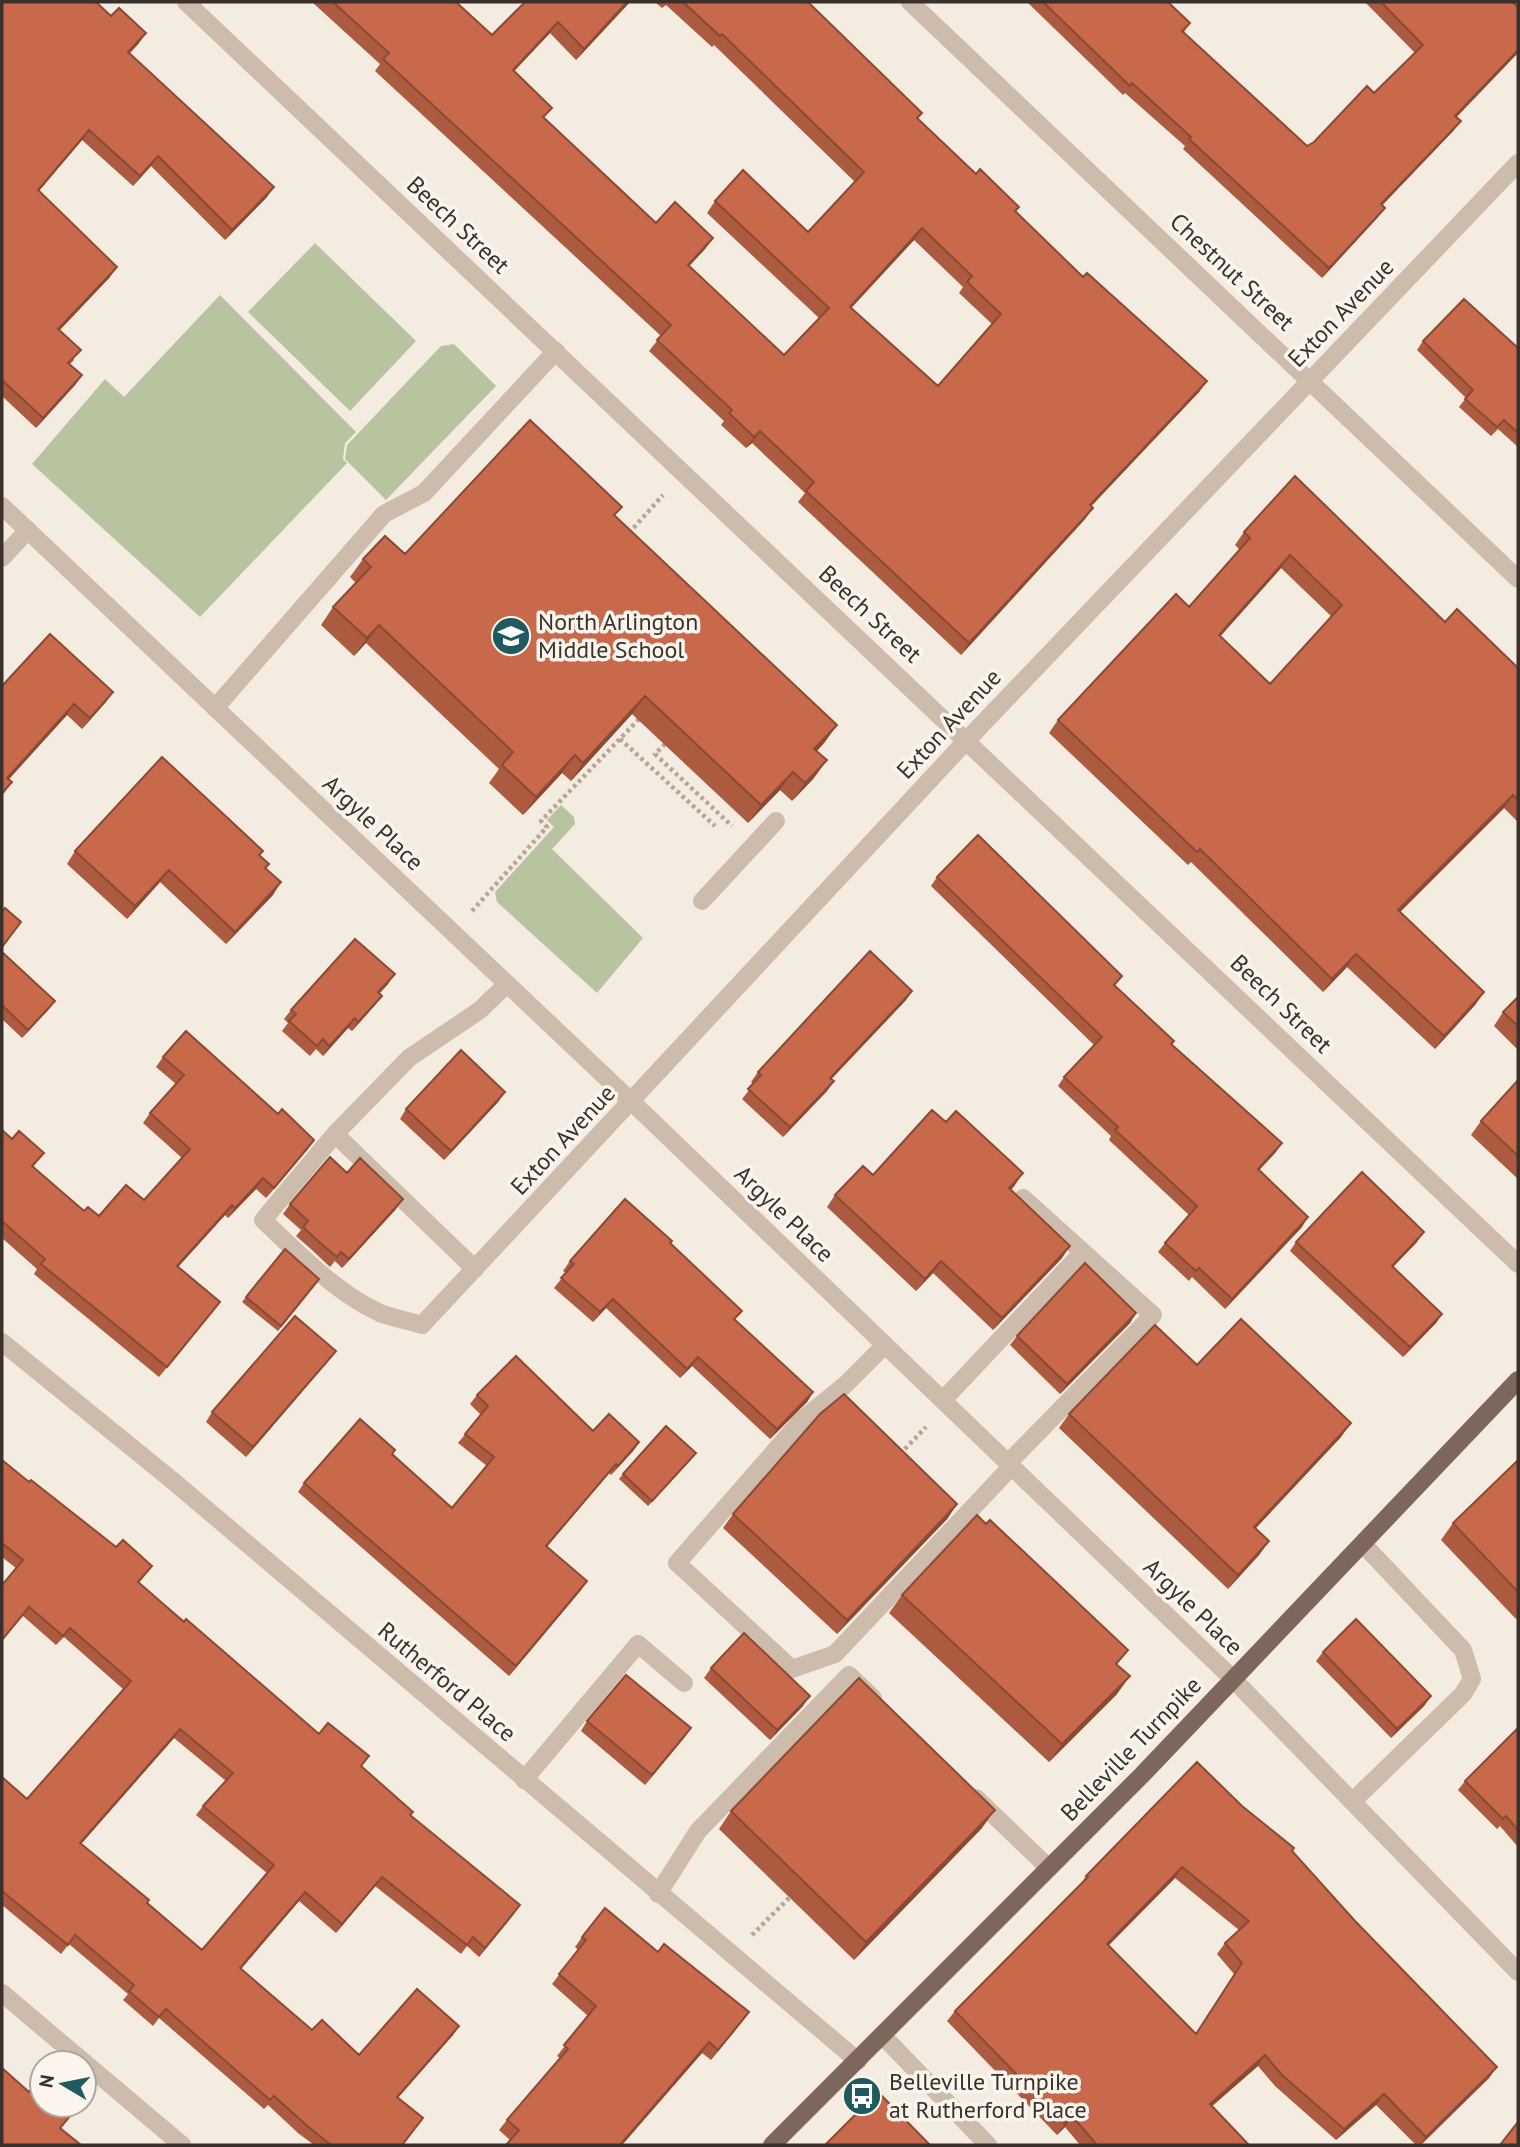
<svg xmlns="http://www.w3.org/2000/svg" width="1520" height="2147" viewBox="0 0 1520 2147" font-family="'PT Sans',sans-serif">
  <style>
    .green { fill: #b8c4a0 }
    .lines { fill: none; stroke-linecap: round; stroke-linejoin: round }
    .path { stroke: #b9a596; stroke-width: 4.5; stroke-dasharray: 3.5 3.5; stroke-linecap: butt }
    .service { stroke: #cdbbac; stroke-width: 18 }
    .minor { stroke: #cdbbac; stroke-width: 18 }
    .primary { stroke: #7d675c; stroke-width: 18 }
    .wall { fill: #ac5a40; fill-rule: evenodd }
    .shaded-wall { fill: #8c4a34 }
    .building { fill: #c8694b; stroke: #8c4a34; stroke-width: 2; fill-rule: evenodd }
    .labels { text-anchor: middle; stroke-width: 7; stroke-linejoin: round; paint-order: stroke }
    .street-label { font-size: 24px; fill: #3b302b; stroke: #fbf5ee }
    .poi-label { font-size: 24px; fill: #3b302b; stroke: #fbf5ee; text-anchor: start }
  </style>
  <rect width="100%" height="100%" fill="#f4ebe1"/>
  <!-- green -->
  <path class="green" d="M315,243L416,341L350,411L248,312Z
    M220,295L356,432L345,443L343,459L347,463L200,617L32,464L105,379L124,397Z
    M454,344L496,386L386,500L345,459L347,445L441,346Z
    M561,805L574,817L575,824L552,849L643,938L597,993L497,902L495,892L554,827L547,820Z"/>
  <g class="lines">
    <!-- path -->
    <path class="path" d="M629,533L663,495
      M620,739L715,826
      M665,744L655,754L732,826
      M472,911L547,827L541,821L639,719
      M900,1454L926,1427
      M752,1935L793,1894"/>
    <!-- service -->
    <path class="service" d="M215,708L384,514L424,493L556,351
      M702,901L776,821
      M335,1134L475,1269
      M422,1325C409,1321 393,1318 380,1313C335,1292 299,1254 263,1220L335,1134L409,1058L480,1010L507,984
      M885,1345L845,1385L802,1420L677,1563L792,1669L835,1654L1011,1467
      M943,1400L1083,1252
      M1008,1463L1153,1315L1023,1198
      M524,1780L638,1644L684,1683
      M976,1798L1049,1868
      M1354,1800L1463,1694L1472,1679L1463,1650L1363,1544
      M658,1894L698,1831L849,1675L873,1698"/>
    <!-- minor -->
    <path class="minor" d="M186,2L1518,1264
      M910,2L1518,579
      M2,506L632,1102L1234,1680L1518,1972
      M2,558L28,530
      M422,1325L968,739L1518,163
      M2,1342L173,1481L858,2061
      M2,1993L182,2145
      M882,2035L988,2145"/>
    <!-- primary -->
    <path class="primary" d="M772,2145L1142,1775L1518,1380"/>
  </g>
  <!-- wall -->
  <path class="wall" d="M2,2L139,43L130,53L267,197L225,240L151,166L133,186L82,140L39,191L110,277L59,331L74,360L70,364L82,375L75,385L36,428L2,396Z
    M312,2H456L492,35L525,2H630L576,60L550,33L514,71L545,118L656,223L713,238L705,249L689,266L784,355L819,318L707,213L715,201L808,232L855,182L714,45L712,47L666,5L662,8L655,2H808L922,113L918,119L976,174L1019,207L1015,212L1083,277L1207,381L1199,392L1091,506L1093,508L1085,519L961,655L798,502L805,493L752,443L746,448L721,425L724,421L649,351L661,336L375,71L380,64ZM914,240L963,287L959,293L992,324L938,386L851,308Z
    M1027,2H1168L1190,23L1184,32L1307,146L1314,142L1374,93L1415,53L1365,2H1513L1456,117L1454,130L1382,205L1378,217L1322,278L1183,149L1185,146L1125,93L1123,95Z
    M1423,341L1518,348V447L1498,429L1491,436L1459,407L1466,398L1417,350Z
    M615,516L837,725L824,743L817,751L814,778L792,801L780,790L748,823L632,714L571,781L562,773L523,815L489,783L499,769L366,643L354,656L321,625L333,607L356,583L350,577L363,559L405,554Z
    M1244,532L1445,622L1518,668V822L1504,808L1400,912L1484,992L1475,1005L1435,1049L1347,967L1323,992L1191,862L1188,865L1049,733L1058,720L1189,607L1240,550L1235,545ZM1281,568L1332,617L1270,684L1220,636Z
    M2,686L113,692L105,703L82,729L67,715L8,779L12,782L2,796Z
    M75,851L260,855L269,864L266,868L273,895L226,944L160,882L127,919L67,864Z
    M937,877L1115,986L1174,1041L1172,1045L1282,1143L1275,1153L1259,1170L1302,1227L1225,1309L1192,1277L1189,1281L1158,1252L1165,1243L1189,1215L1109,1140L1111,1136L1058,1086L1064,1077L1094,1045L931,886Z
    M2,952L55,1001L49,1009L22,1038L2,1019Z
    M388,984L379,994L375,1005L352,1031L348,1028L323,1056L316,1049L310,1056L282,1031L288,1023L284,1019L291,1010Z
    M912,991L906,1000L831,1079L834,1081L827,1091L783,1137L742,1099L754,1084L751,1082L758,1072Z
    M1518,997V1050L1494,1026L1503,1012Z
    M163,1057L278,1114L314,1140L307,1150L266,1198L256,1189L228,1218L225,1215L178,1267L220,1302L159,1377L34,1274L37,1269L2,1238V1130L36,1163L33,1167L84,1211L99,1216L144,1200L182,1158L143,1123L150,1113L176,1084L156,1067Z
    M1518,1080V1179L1471,1135L1481,1121Z
    M505,1092L498,1102L444,1160L400,1119L406,1109Z
    M347,1173L396,1209L342,1268L335,1261L330,1267L312,1250L296,1236L301,1230L283,1214L290,1204Z
    M873,1175L1015,1185L1011,1190L1062,1258L993,1330L933,1273L916,1291L827,1207L835,1195Z
    M1296,1242H1417L1393,1267L1442,1314L1436,1323L1403,1357L1290,1251Z
    M671,1243L735,1321L813,1392L807,1402L770,1439L692,1366L680,1378L606,1308L593,1322L554,1288L566,1273L563,1271L570,1261Z
    M316,1284L278,1331L242,1302L246,1297Z
    M1136,1313L1130,1323L1060,1394L1010,1345L1017,1336Z
    M336,1351L329,1360L246,1457L206,1422L212,1412Z
    M1197,1365L1341,1437L1255,1528L1269,1541L1259,1555L1228,1589L1059,1428L1069,1414Z
    M477,1395L593,1431L639,1442L633,1451L611,1475L609,1473L547,1546L581,1590L509,1676L298,1492L304,1483L395,1450L392,1455L452,1508L487,1466L458,1443L481,1415L470,1404Z
    M696,1453L648,1506L619,1479L623,1474Z
    M2,1460L29,1482L116,1547L152,1566L139,1583L319,1734L362,1766L410,1815L514,1914L479,1957L467,1946L461,1954L375,1886L336,1933L299,1901L241,1969L312,2030L359,2055L459,2026L453,2035L398,2098L423,2118L403,2145H314L298,2133L268,2105L264,2109L159,2018L153,2026L123,2000L128,1994L69,1944L61,1954L2,1905V1777L27,1799L123,1689L64,1637L56,1645L23,1616L16,1568L2,1557ZM174,1738L226,1781L203,1806L196,1815L267,1873L202,1950L81,1844Z
    M1518,1460V1617L1516,1619L1441,1540L1453,1523Z
    M733,1514L948,1518L837,1634L723,1528Z
    M902,1595L1118,1665L1117,1694L1049,1762L889,1613Z
    M1323,1652L1431,1696L1424,1706L1391,1738L1316,1661Z
    M711,1668L803,1706L770,1740L704,1678Z
    M587,1721L691,1728L645,1785L581,1731Z
    M1518,1728V1847L1500,1826L1497,1829L1458,1790L1465,1781Z
    M1242,1806L1292,1851L1489,2078L1421,2145H1416L1376,2105L1336,2140L1275,2086L1258,2066L1212,2106L1249,2145H1080L1065,2127L1057,2135L947,2021L955,2011L1079,1887L1086,1876ZM1175,1878L1239,1930L1225,1943L1217,1954L1234,1974L1196,2034L1108,1946Z
    M731,1811L982,1828L854,1960L719,1829Z
    M582,1937L658,1952L749,2012L711,2060L702,2053L622,2145H506L510,2140L499,2130L507,2120L560,2058L557,2056L588,2016L552,1984L578,1950L575,1947Z"/>
  <!-- shaded-wall -->
  <path class="shaded-wall" d="M627,2H630L576,60L584,49Z
    M558,22L550,33L505,81L513,70Z
    M146,33L139,43L121,62L128,52Z
    M1518,50V53L1449,125L1455,116Z
    M1461,121L1454,130L1374,214L1381,204Z
    M89,130L82,140L31,200L38,190Z
    M158,156L151,166L133,186L140,176Z
    M274,187L267,197L225,240L232,230Z
    M1385,208L1378,217L1322,278L1329,268Z
    M922,228L914,240L842,318L850,307Z
    M713,238L705,249L680,276L688,265Z
    M117,267L110,277L51,339L58,329Z
    M82,375L75,385L36,428L43,418Z
    M1207,381L1199,392L1082,516L1090,505Z
    M760,431L752,443L746,448L754,437Z
    M1093,508L1085,519L961,655L969,643Z
    M1290,555L1281,568L1210,648L1219,635Z
    M379,625L366,643L354,656L367,638Z
    M113,692L105,703L82,729L90,718Z
    M645,696L632,714L571,781L583,763Z
    M74,704L67,715L2,787L7,778Z
    M837,725L824,743L802,767L814,749Z
    M575,755L562,773L523,815L536,797Z
    M827,760L814,778L792,801L805,783Z
    M793,772L780,790L748,823L761,805Z
    M1513,795L1504,808L1389,923L1398,910Z
    M169,870L160,882L127,919L135,906Z
    M281,882L273,895L226,944L235,932Z
    M1356,954L1347,967L1323,992L1332,979Z
    M395,974L388,984L371,1002L378,992Z
    M912,991L906,1000L823,1088L830,1078Z
    M1484,992L1475,1005L1435,1049L1444,1036Z
    M382,996L375,1005L352,1031L358,1022Z
    M55,1001L49,1009L22,1038L28,1030Z
    M355,1018L348,1028L323,1056L329,1046Z
    M834,1081L827,1091L783,1137L790,1127Z
    M505,1092L498,1102L444,1160L451,1151Z
    M314,1140L307,1150L266,1198L274,1188Z
    M1282,1143L1275,1153L1251,1179L1258,1169Z
    M1023,1173L1015,1185L1001,1200L1009,1188Z
    M263,1178L256,1189L228,1218L235,1208Z
    M403,1199L396,1209L342,1268L349,1259Z
    M232,1205L225,1215L169,1277L177,1266Z
    M1308,1217L1302,1227L1225,1309L1232,1299Z
    M1424,1232L1417,1242L1385,1275L1392,1266Z
    M1070,1246L1062,1258L993,1330L1002,1318Z
    M941,1261L933,1273L916,1291L925,1279Z
    M613,1299L606,1308L593,1322L600,1312Z
    M1136,1313L1130,1323L1060,1394L1067,1384Z
    M1442,1314L1436,1323L1403,1357L1410,1347Z
    M336,1351L329,1360L246,1457L253,1447Z
    M698,1357L692,1366L680,1378L687,1369Z
    M813,1392L807,1402L770,1439L777,1429Z
    M1351,1423L1341,1437L1244,1541L1254,1527Z
    M639,1442L633,1451L611,1475L618,1466Z
    M696,1453L692,1458L648,1506L652,1501Z
    M616,1464L609,1473L540,1555L546,1546Z
    M957,1504L948,1518L837,1634L847,1620Z
    M1269,1541L1259,1555L1228,1589L1238,1575Z
    M587,1581L581,1590L509,1676L516,1666Z
    M1130,1676L1117,1694L1049,1762L1062,1744Z
    M810,1696L803,1706L770,1740L777,1730Z
    M1431,1696L1424,1706L1391,1738L1397,1729Z
    M691,1728L684,1738L645,1785L652,1775Z
    M180,1729L174,1738L74,1852L80,1843Z
    M995,1810L982,1828L854,1960L866,1942Z
    M1182,1867L1175,1878L1099,1955L1107,1944Z
    M382,1877L375,1886L336,1933L342,1924Z
    M305,1892L299,1901L234,1977L240,1968Z
    M520,1905L514,1914L479,1957L485,1948Z
    M749,2012L742,2022L711,2060L718,2050Z
    M459,2026L453,2035L390,2106L397,2097Z
    M709,2042L702,2053L622,2145H620Z
    M1265,2055L1258,2066L1203,2114L1210,2104Z
    M1497,2067L1489,2078L1420,2145L1426,2137Z
    M1384,2094L1376,2105L1336,2140L1344,2129Z
    M1072,2116L1065,2127L1057,2135L1065,2124Z"/>
  <!-- building -->
  <path class="building" d="M2,2H96L111,16L119,8L146,33L128,52L274,187L232,230L158,156L140,176L89,130L38,190L117,267L58,329L81,350L68,363L82,375L43,418L2,380Z
    M333,2H456L492,35L525,2H627L584,49L558,22L513,70L552,108L543,117L656,223L675,202L713,238L688,265L784,355L829,308L715,201L743,170L808,232L864,172L722,34L720,36L683,2H808L922,113L917,118L976,174L980,169L1019,207L1015,211L1083,277L1087,273L1207,381L1090,505L1093,508L969,643L806,491L814,482L760,431L754,437L729,413L732,410L657,340L671,325L383,59L389,53ZM922,228L972,276L967,282L1001,314L938,386L850,307Z
    M1043,2H1168L1190,23L1182,31L1307,146L1314,142L1367,86L1374,93L1423,45L1381,2H1513L1518,7V50L1455,116L1461,121L1381,204L1385,208L1329,268L1189,139L1191,137L1132,83L1130,86Z
    M1464,299L1518,348V433L1504,420L1497,427L1465,399L1473,390L1423,341Z
    M530,420L622,507L614,515L837,725L814,749L827,760L805,783L793,772L761,805L645,696L583,763L575,755L536,797L502,765L513,752L379,625L367,638L333,607L371,567L363,559L385,536L405,554Z
    M1295,476L1445,622L1457,609L1518,668V800L1513,795L1398,910L1484,992L1444,1036L1356,954L1332,979L1200,849L1197,852L1058,720L1176,594L1189,607L1250,538L1244,532ZM1290,555L1342,605L1270,684L1219,635Z
    M50,634L113,692L90,718L74,704L7,778L12,782L2,793V686Z
    M162,757L263,851L259,855L269,864L265,868L281,882L235,932L169,870L135,906L75,851Z
    M978,835L1122,976L1114,985L1174,1041L1171,1044L1282,1143L1258,1169L1308,1217L1232,1299L1199,1268L1196,1271L1165,1243L1197,1206L1115,1130L1118,1127L1064,1077L1102,1037L937,877Z
    M5,908L21,922L2,947V912Z
    M355,939L395,974L378,992L382,996L358,1022L355,1018L329,1046L323,1039L317,1046L289,1021L296,1014L291,1010Z
    M870,951L912,991L830,1078L834,1081L790,1127L748,1089L761,1075L758,1072Z
    M2,952L55,1001L28,1030L2,1005Z
    M1518,997V1026L1503,1012Z
    M186,1031L278,1114L282,1109L314,1140L274,1188L263,1178L235,1208L232,1205L177,1266L220,1302L167,1367L41,1264L45,1259L2,1221V1130L12,1139L19,1131L44,1153L32,1166L84,1211L88,1207L99,1216L126,1185L144,1200L190,1149L150,1113L184,1075L163,1057Z
    M461,1050L505,1092L451,1151L406,1109Z
    M1518,1080V1156L1481,1121Z
    M932,1110L946,1122L956,1111L1023,1173L1009,1188L1070,1246L1002,1318L941,1261L925,1279L835,1195L863,1166L873,1175Z
    M330,1157L347,1173L360,1158L403,1199L349,1259L341,1252L337,1257L318,1241L303,1227L308,1221L290,1204Z
    M1362,1172L1424,1232L1392,1266L1442,1314L1410,1347L1296,1242Z
    M625,1199L672,1241L670,1243L742,1311L734,1319L813,1392L777,1429L698,1357L687,1369L613,1299L600,1312L561,1278L574,1264L570,1261Z
    M285,1249L319,1279L281,1326L246,1297Z
    M1085,1263L1136,1313L1067,1384L1017,1336Z
    M295,1316L336,1351L253,1447L212,1412Z
    M1241,1319L1351,1423L1254,1527L1269,1541L1238,1575L1069,1414L1155,1325L1197,1365Z
    M516,1356L593,1431L609,1414L639,1442L618,1466L616,1464L546,1546L587,1581L516,1666L304,1483L360,1419L395,1450L392,1454L452,1508L494,1457L465,1434L488,1406L477,1395Z
    M844,1394L957,1504L847,1620L733,1514L820,1414Z
    M666,1426L696,1453L652,1501L623,1474Z
    M2,1460L29,1482L31,1480L116,1547L123,1540L152,1566L138,1582L184,1622L186,1619L319,1734L328,1723L369,1756L361,1766L413,1812L410,1815L520,1905L485,1948L473,1937L467,1945L382,1877L342,1924L305,1892L240,1968L312,2030L322,2020L359,2055L417,1989L459,2026L397,2097L423,2118L402,2145H331L305,2124L274,2096L270,2100L166,2009L159,2017L129,1991L134,1985L75,1935L68,1945L2,1891V1777L27,1799L131,1681L70,1628L63,1636L29,1607L2,1640V1585L23,1560L2,1543ZM180,1729L233,1773L203,1806L274,1865L202,1950L147,1903L149,1900L80,1843Z
    M1518,1460V1592L1453,1523Z
    M977,1515L986,1524L990,1520L1128,1650L1116,1664L1130,1676L1062,1744L902,1595Z
    M1356,1619L1431,1696L1397,1729L1323,1652Z
    M744,1633L810,1696L777,1730L711,1668Z
    M626,1675L691,1728L652,1775L587,1721Z
    M859,1678L995,1810L866,1942L731,1811Z
    M1518,1728V1830L1506,1816L1503,1819L1465,1781Z
    M1197,1762L1242,1806L1294,1848L1292,1851L1355,1921L1497,2067L1426,2137L1384,2094L1344,2129L1282,2075L1265,2055L1210,2104L1249,2145H1097L1072,2116L1065,2124L955,2011L1088,1877L1086,1876ZM1182,1867L1249,1921L1225,1943L1242,1963L1196,2034L1107,1944Z
    M605,1908L658,1952L664,1944L749,2012L718,2050L709,2042L620,2145H506L519,2130L507,2120L568,2049L564,2045L596,2006L559,1974L586,1940L582,1937Z
    M2,2068L29,2092L34,2086L42,2093V2105H57L70,2116L60,2128L81,2145H2Z
    M878,2092L930,2145H825Z
    M1518,2122V2145H1500Z"/>
  <!-- icons -->
  <defs>
    <g id="school-disc" transform="scale(2.0125)"><circle r="9.5" fill="#1f5a5e" stroke="#fbf5ee"/><path d="M0-5L7-2L0 1L-7-2ZM-4 1L0 2.5L4 1V4Q0 6-4 4Z" fill="#fff"/></g>
    <g id="bus-disc" transform="scale(2.0125)"><circle r="9.5" fill="#1f5a5e" stroke="#fbf5ee"/><path d="M-5-6H5V4H4V6H2V4H-2V6H-4V4H-5ZM-3.5-4V0h7V-4ZM-3.5 1.2v1.5H-2V1.2ZM2 1.2v1.5H3.5V1.2Z" fill="#fff"/></g>
  </defs>
  <g fill-rule="evenodd">
    <use href="#school-disc" x="511" y="636"/>
    <use href="#bus-disc" x="862" y="2096"/>
  </g>
  <g class="labels">
    <!-- street labels -->
    <g class="street-label">
      <text transform="translate(458 225) rotate(43)" y="8">Beech Street</text>
      <text transform="translate(1232 272) rotate(43)" y="8">Chestnut Street</text>
      <text transform="translate(1341 313) rotate(-46)" y="8">Exton Avenue</text>
      <text transform="translate(870 614) rotate(43)" y="8">Beech Street</text>
      <text transform="translate(949 724) rotate(-47)" y="8">Exton Avenue</text>
      <text transform="translate(373 823) rotate(43)" y="8">Argyle Place</text>
      <text transform="translate(1281 1004) rotate(44)" y="8">Beech Street</text>
      <text transform="translate(563 1140) rotate(-47)" y="8">Exton Avenue</text>
      <text transform="translate(784 1214) rotate(44)" y="8">Argyle Place</text>
      <text transform="translate(1193 1607) rotate(44)" y="8">Argyle Place</text>
      <text transform="translate(447 1682) rotate(40)" y="8">Rutherford Place</text>
      <text transform="translate(1131 1749) rotate(-46)" y="8">Belleville Turnpike</text>
    </g>
    <!-- poi labels -->
    <g class="poi-label">
      <text x="538" y="630">North Arlington<tspan x="538" dy="28">Middle School</tspan></text>
      <text x="889" y="2090">Belleville Turnpike<tspan x="889" dy="28">at Rutherford Place</tspan></text>
    </g>
  </g>
  <!-- border -->
  <rect width="1520" height="2147" fill="none" stroke="#3b302b" stroke-width="7"/>
  <!-- north arrow -->
  <g transform="translate(63 2084) rotate(280)"><circle r="33" fill="#fbf5ee" stroke="#aea6a0" stroke-width="2"/>
  <path d="M0-5L12 26L0 18L-12 26Z" fill="#1f5a5e"/>
  <text y="-10" font-size="19" font-weight="bold" text-anchor="middle" fill="#3b302b">N</text>
  </g>
</svg>
